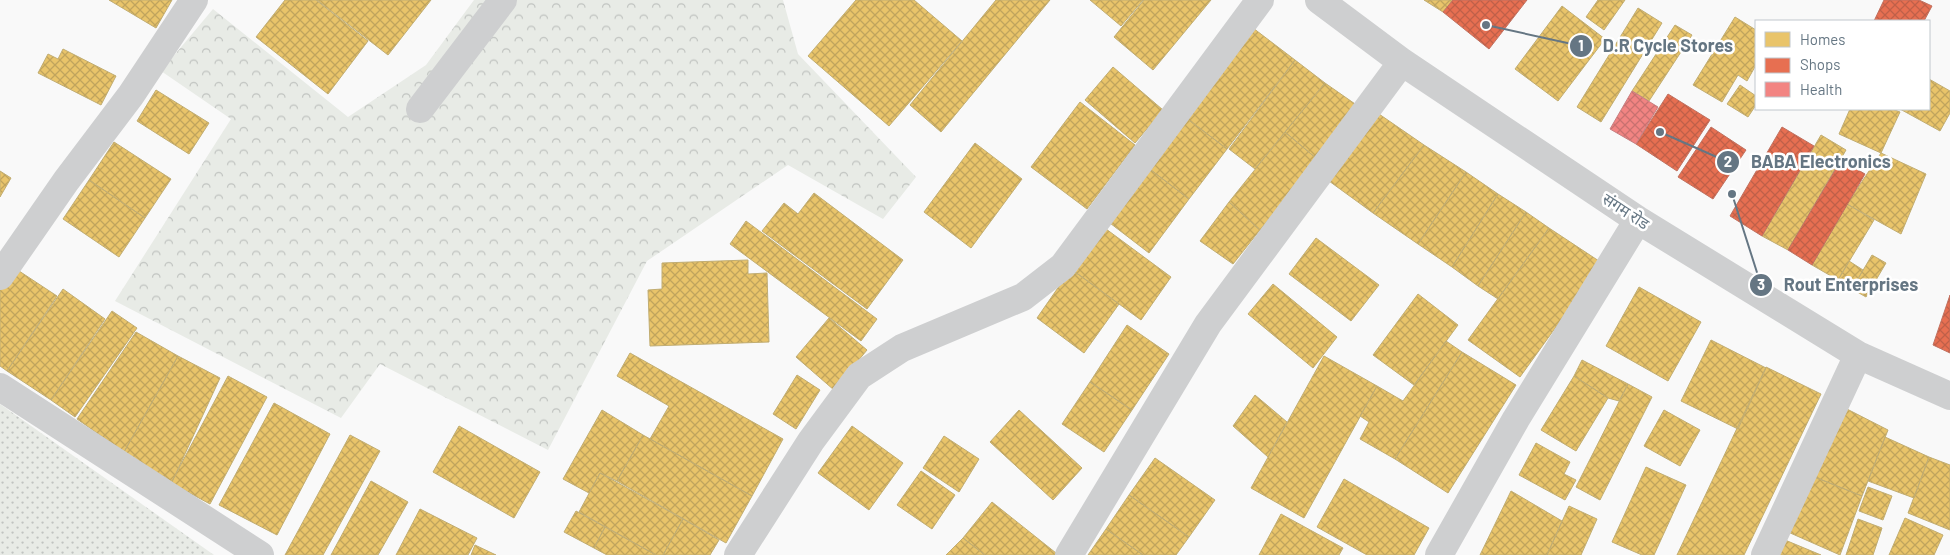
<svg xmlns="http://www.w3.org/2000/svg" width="1950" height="555" viewBox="0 0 1950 555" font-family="Barlow,'Noto Sans Devanagari',sans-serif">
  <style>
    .grass { fill: url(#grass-dots) }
    .forest { fill: url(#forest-crowns) }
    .homes { fill: url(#homes-cross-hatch); stroke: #c1ad72 }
    .shops { fill: url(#shops-cross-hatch); stroke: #c07160 }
    .health { fill: url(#health-cross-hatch); stroke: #c88082 }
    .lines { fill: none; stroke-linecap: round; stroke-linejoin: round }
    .minor { stroke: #cecfd0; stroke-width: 28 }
    .labels { text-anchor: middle; stroke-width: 5; stroke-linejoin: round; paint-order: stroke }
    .street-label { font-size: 16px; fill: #657683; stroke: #fff }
    .leader { fill: none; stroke: #657683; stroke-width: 2 }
    .callout-dot { fill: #657683; stroke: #fff; stroke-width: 2 }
    .mark-label { font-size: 15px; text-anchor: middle; font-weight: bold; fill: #fff }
    .callout-label { font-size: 18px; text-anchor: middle; font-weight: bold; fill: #657683; stroke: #fff; stroke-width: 5; stroke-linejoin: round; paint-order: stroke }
  </style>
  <defs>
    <pattern id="grass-dots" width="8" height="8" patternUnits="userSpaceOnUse" patternTransform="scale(1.25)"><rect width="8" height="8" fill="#e8ebe6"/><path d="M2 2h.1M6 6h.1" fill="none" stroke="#c0c3c0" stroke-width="1.8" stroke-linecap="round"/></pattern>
    <pattern id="forest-crowns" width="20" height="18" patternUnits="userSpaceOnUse" patternTransform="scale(1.25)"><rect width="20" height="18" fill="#e8ebe6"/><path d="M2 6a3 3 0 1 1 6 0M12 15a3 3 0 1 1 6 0" fill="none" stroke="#c0c3c0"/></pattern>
    <pattern id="homes-cross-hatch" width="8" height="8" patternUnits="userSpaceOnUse" patternTransform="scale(1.25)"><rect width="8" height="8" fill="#e9c46a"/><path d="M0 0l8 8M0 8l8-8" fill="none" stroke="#c0a45d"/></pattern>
    <pattern id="shops-cross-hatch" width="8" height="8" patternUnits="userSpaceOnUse" patternTransform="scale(1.25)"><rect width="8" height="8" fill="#e76f51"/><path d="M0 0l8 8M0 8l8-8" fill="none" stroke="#bf6049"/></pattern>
    <pattern id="health-cross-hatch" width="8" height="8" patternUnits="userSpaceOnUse" patternTransform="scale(1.25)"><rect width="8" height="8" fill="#f28482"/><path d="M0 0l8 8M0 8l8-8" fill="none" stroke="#c87170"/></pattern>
  </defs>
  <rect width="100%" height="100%" fill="#f9f9f9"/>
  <!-- grass -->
  <path class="grass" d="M0,404L214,555H0Z"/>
  <!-- forest -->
  <path class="forest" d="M474,0H783L798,54L916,177L883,219L788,165L647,261L548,450L380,364L341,418L115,301L231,119L161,71L213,9L348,117L426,65Z"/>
  <!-- homes -->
  <path class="homes" d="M109,0H172L156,28Z
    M285,0H316L368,41L328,94L256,37Z
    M317,0H431L388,55Z
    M856,0H914L962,41L889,126L808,56Z
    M996,0H1050L941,132L910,105Z
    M1090,0H1143L1121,26Z
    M1144,0H1211L1153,70L1114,37Z
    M1424,0H1453L1443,12Z
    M1598,0H1625L1604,30L1586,17Z
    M1562,6L1605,39L1558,101L1515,69Z
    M1638,8L1662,23L1601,122L1577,107Z
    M1735,17L1756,30V65L1747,81L1738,75L1722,102L1693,85Z
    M1675,25L1692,35L1649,101L1632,91Z
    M1253,28L1295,60L1227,149L1185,117Z
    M63,49L116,76L101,105L38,73L48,54L58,59Z
    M1295,60L1325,83L1255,169L1229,149Z
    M1113,67L1163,110L1135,143L1085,100Z
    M1929,79L1950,91V113L1940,131L1900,109H1929Z
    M1325,83L1358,106L1317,159L1285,132Z
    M1740,85L1756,96V105L1748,117L1727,104Z
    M156,90L209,123L189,154L137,121Z
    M1080,102L1135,145L1087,209L1031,167Z
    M1850,109H1892L1900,112L1881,153L1839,134Z
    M1379,114L1424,145L1373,213L1329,181Z
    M1185,117L1227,149L1189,199L1147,167Z
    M1285,132L1317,159L1260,230L1229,202Z
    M1821,135L1846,150L1788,250L1762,236Z
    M114,142L171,179L145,218L89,180Z
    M975,143L1022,179L971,248L924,212Z
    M1424,145L1466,172L1418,244L1373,213Z
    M1881,153L1926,174L1901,234L1847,204Z
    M1147,167L1189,199L1149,253L1106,220Z
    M0,171L11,178L0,197Z
    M1466,172L1498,194L1452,267L1418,244Z
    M89,180L145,218L119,257L63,219Z
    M814,193L903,260L867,309L762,231L784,203L798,214Z
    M1498,194L1526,212L1478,286L1452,267Z
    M1229,202L1260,230L1233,264L1200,241Z
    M1847,204L1874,220L1838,280L1812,265Z
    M1526,212L1549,228L1498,299L1478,286Z
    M746,221L877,319L861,341L730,244Z
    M1102,226L1171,277L1141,320L1071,269Z
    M1549,228L1602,263L1520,377L1468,340Z
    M1316,238L1379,285L1351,321L1289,274Z
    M1872,255L1886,263L1866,297L1852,289Z
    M748,260V274L767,273L769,342L650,346L648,290L662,289V263Z
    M1849,261L1863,270L1852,289L1838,280Z
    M13,267L57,296L7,371L0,366V287Z
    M1071,269L1119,304L1084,353L1037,318Z
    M1273,284L1337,337L1313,368L1248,314Z
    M1639,287L1701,322L1668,381L1606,346Z
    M63,289L105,319L51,400L7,371Z
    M1418,294L1458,325L1414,385L1373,355Z
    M112,311L137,328L75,417L51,400Z
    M829,318L867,350L834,390L796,357Z
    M1127,325L1169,354L1132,410L1090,382Z
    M136,332L178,356L124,452L77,419Z
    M1711,340L1766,368L1738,429L1681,401Z
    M1446,341L1462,352L1395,459L1360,439L1369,422L1360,416L1377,386L1403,401Z
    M1462,352L1516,385L1448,493L1395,459Z
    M630,353L783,439L752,496L650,439L669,406L617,376Z
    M178,356L220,378L172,482L124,452Z
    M1324,356L1377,386L1304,518L1251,488Z
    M1582,360L1628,384L1619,401L1608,398L1574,376Z
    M1766,367L1821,394L1744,555H1677Z
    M797,375L820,390L796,429L773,414Z
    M228,376L267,397L210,504L171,483Z
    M1574,376L1608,398L1576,451L1541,430Z
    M1090,382L1132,410L1104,452L1062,424Z
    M1628,384L1652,397L1600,500L1576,487Z
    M1255,395L1287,422L1268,457L1233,426Z
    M274,403L330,434L277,535L219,505Z
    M1843,407L1888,430L1862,496L1812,476Z
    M602,410L643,435L617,481L600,473L589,493L563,479Z
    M1019,410L1082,468L1053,500L990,442Z
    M1664,410L1700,430L1680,466L1644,446Z
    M459,426L540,472L514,518L433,472Z
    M852,426L903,463L869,510L818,473Z
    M350,435L380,451L323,555H285Z
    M643,435L752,496L726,543L617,481Z
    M944,436L979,459L959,492L923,468Z
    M1885,437L1929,457L1914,498L1868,481Z
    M1536,443L1570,462L1564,474L1576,480L1565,500L1519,475Z
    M1929,457L1950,465V530L1908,513Z
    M1155,458L1215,500L1189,537L1129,495Z
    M1646,467L1686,485L1654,555H1642L1612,542Z
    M921,471L955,495L932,529L897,505Z
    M600,473L683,519L663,555H656L579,512Z
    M1812,476L1862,496L1840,555L1788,532Z
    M1344,479L1429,528L1414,555H1367L1317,527Z
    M371,481L408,502L378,555H331Z
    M1868,487L1892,496L1883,520L1859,511Z
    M1511,491L1562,521L1547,555H1480Z
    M1129,495L1189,537L1176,555H1143L1106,529Z
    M992,502L1056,553L1054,555H985L963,538Z
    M1569,506L1597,519L1581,555H1547Z
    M420,509L477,538L468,555H396Z
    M576,511L605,527L594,548L564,532Z
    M1281,514L1343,548L1339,555H1259Z
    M1905,518L1943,535L1934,555H1889Z
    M683,519L719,540L710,555H663Z
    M1858,519L1882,528L1873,555H1846Z
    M605,527L656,555H607L594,548Z
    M1106,529L1143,555H1088Z
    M963,538L985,555H946Z
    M1785,540L1821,555H1778Z
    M475,545L496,555H471Z"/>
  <!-- shops -->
  <path class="shops" d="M1453,0H1527L1489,49L1443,12Z
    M1884,0H1919L1932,6L1924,21H1874Z
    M1668,94L1710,120L1677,171L1636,144Z
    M1711,127L1746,150L1713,199L1678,177Z
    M1782,127L1814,146L1762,236L1730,216Z
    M1841,160L1865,174L1812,265L1788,250Z
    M1950,295V353L1933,345Z"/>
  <!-- health -->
  <path class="health" d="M1632,91L1658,107L1636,144L1610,129Z"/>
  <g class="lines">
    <!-- minor -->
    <path class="minor" d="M1319,0L1402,62L1638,220L1858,355L1950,396
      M420,109L503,0
      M0,276L66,181L131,95L194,0
      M0,387L260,555
      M738,555L811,441L859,376L902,348L1023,297L1063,266L1260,0
      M1069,555L1208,324L1402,62
      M1439,555L1516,419L1638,220
      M1765,555L1858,355"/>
  </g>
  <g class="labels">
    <!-- street labels -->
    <g class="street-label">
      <text transform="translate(1626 211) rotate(33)" y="6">संगम रोड</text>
    </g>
  </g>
  <!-- callouts -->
  <path class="leader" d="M1486 25L1581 46M1660 132L1728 162M1732 194L1761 285"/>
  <g class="callout-dot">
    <circle cx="1486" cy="25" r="5"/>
    <circle cx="1660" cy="132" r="5"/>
    <circle cx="1732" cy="194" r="5"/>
    <circle cx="1581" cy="46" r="12"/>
    <circle cx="1728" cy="162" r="12"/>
    <circle cx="1761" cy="285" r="12"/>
  </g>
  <g class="mark-label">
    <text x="1581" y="51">1</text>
    <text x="1728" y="167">2</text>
    <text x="1761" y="290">3</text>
  </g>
  <g class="callout-label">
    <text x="1668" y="52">D.R Cycle Stores</text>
    <text x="1821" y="168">BABA Electronics</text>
    <text x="1851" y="291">Rout Enterprises</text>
  </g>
  <!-- legend -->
  <rect x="1755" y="20" width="175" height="90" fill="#ffffff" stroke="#c1c8cd"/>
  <rect x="1765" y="32" width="25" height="15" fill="#e9c46a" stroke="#c1c8cd"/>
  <text x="1800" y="45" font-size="15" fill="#657683">Homes</text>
  <rect x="1765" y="58" width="25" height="15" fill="#e76f51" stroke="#c1c8cd"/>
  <text x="1800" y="70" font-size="15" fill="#657683">Shops</text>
  <rect x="1765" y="82" width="25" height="15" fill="#f28482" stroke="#c1c8cd"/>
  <text x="1800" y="95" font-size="15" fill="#657683">Health</text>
</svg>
